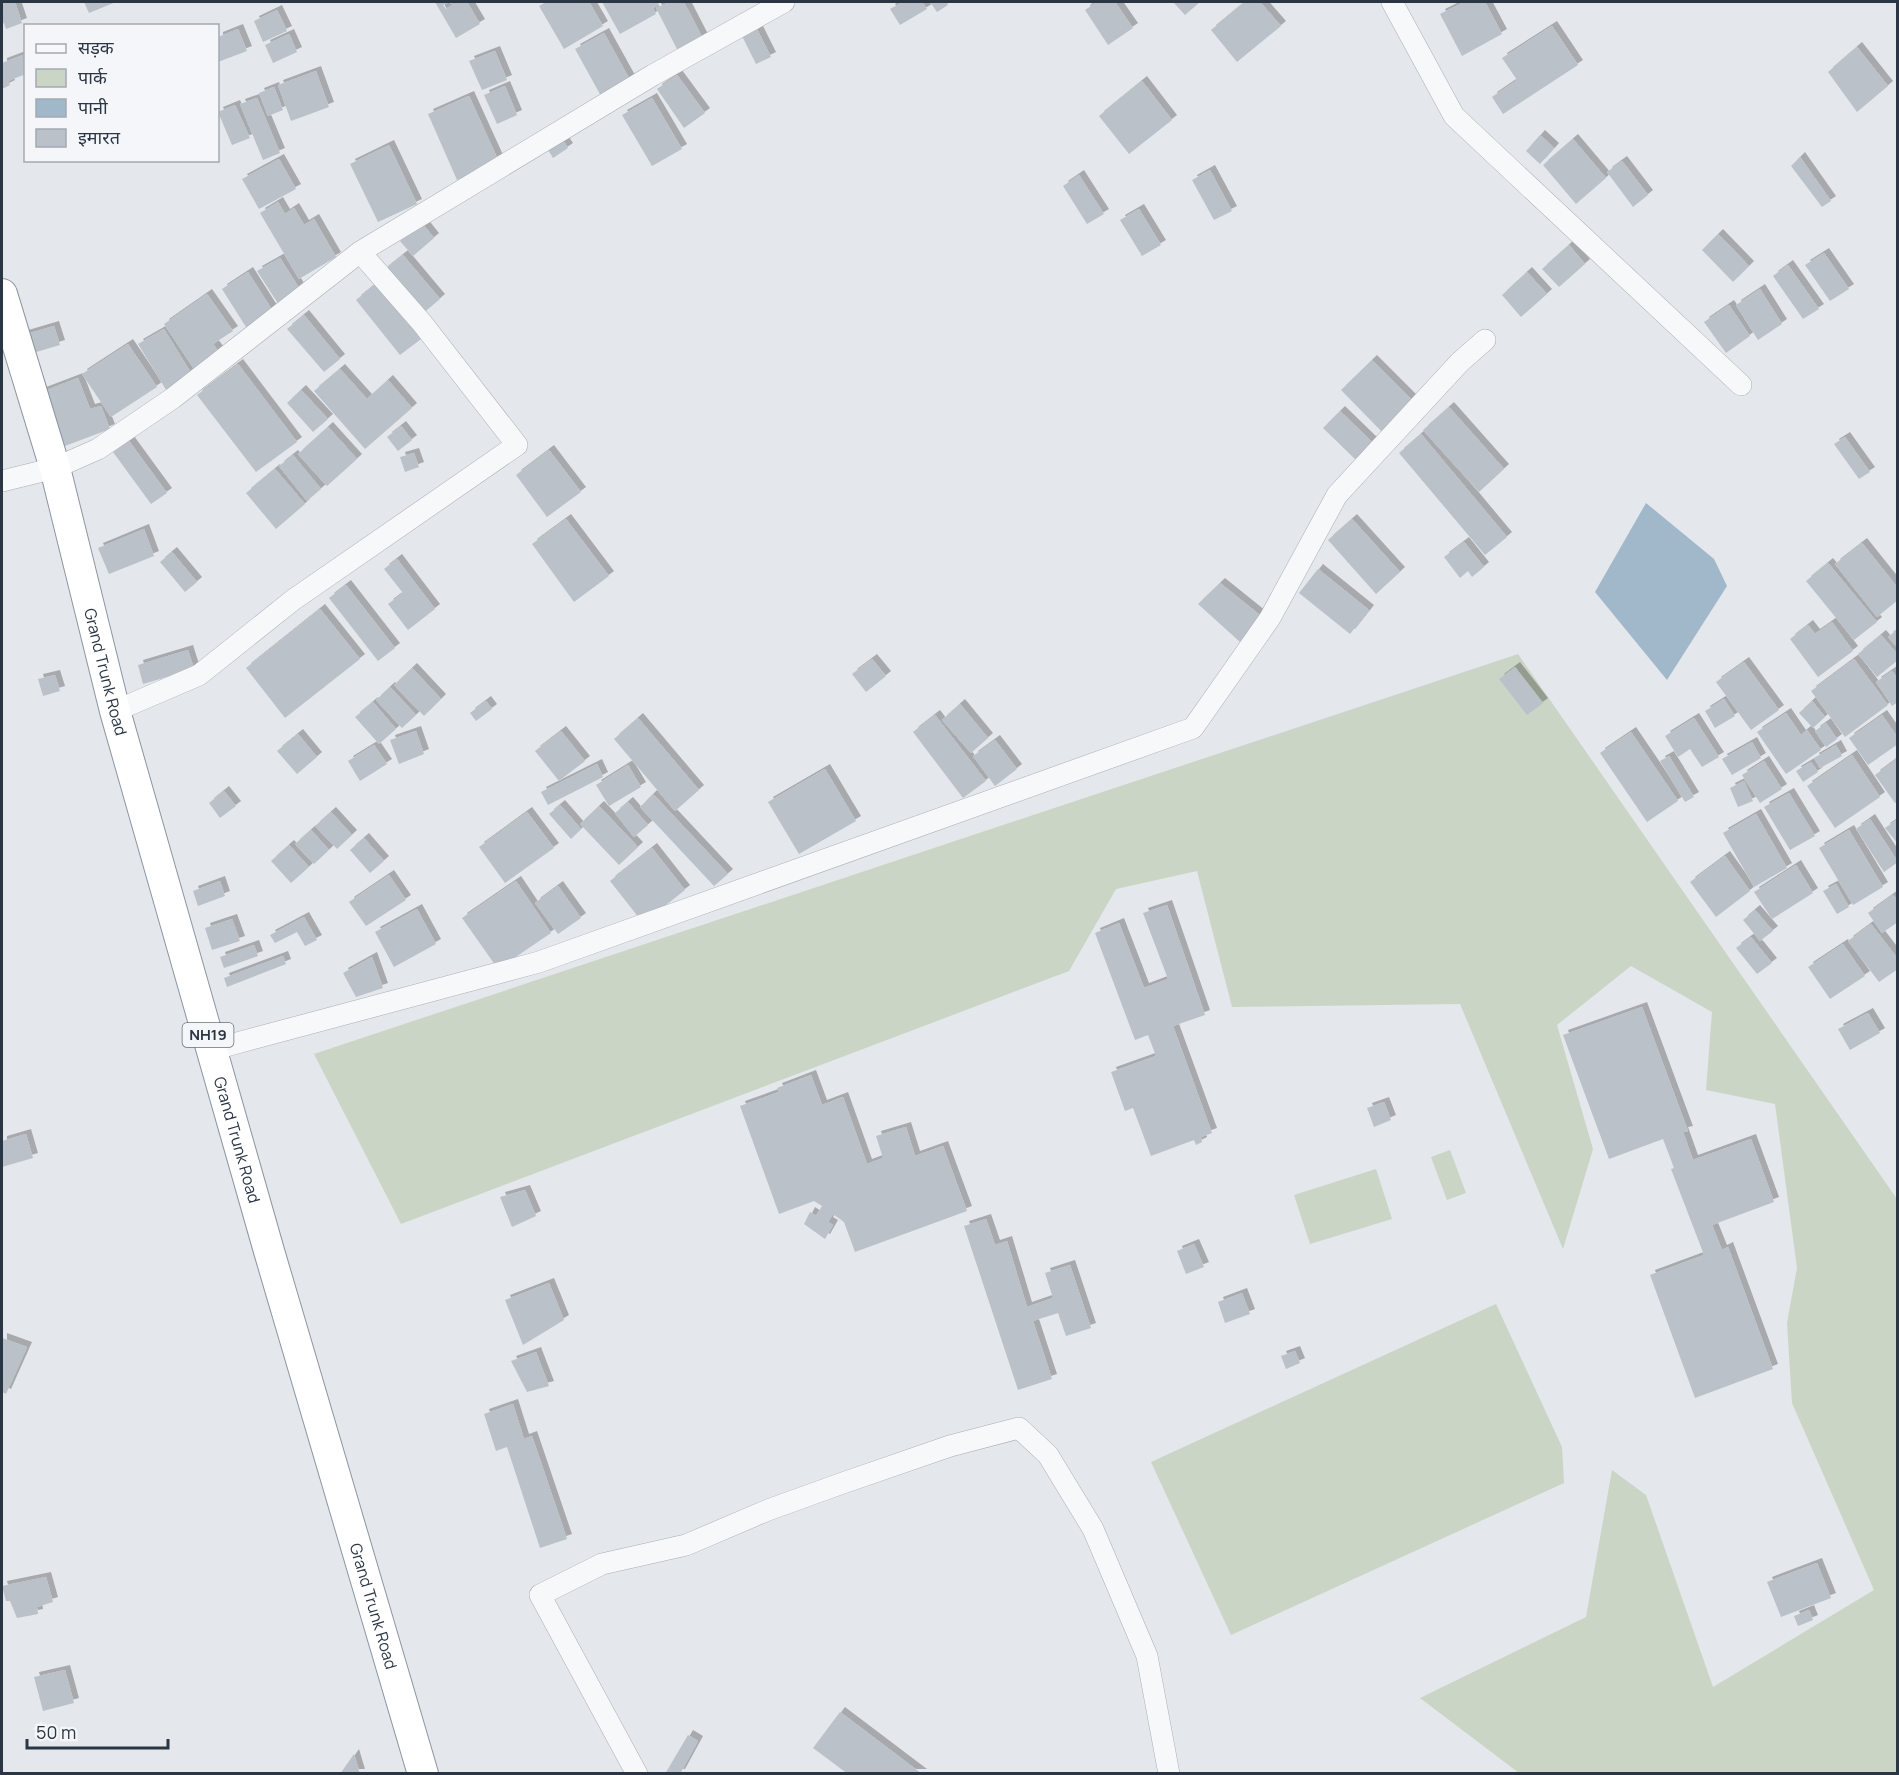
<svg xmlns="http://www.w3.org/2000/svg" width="1899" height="1775" viewBox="0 0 1899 1775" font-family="Manrope,'Noto Sans Devanagari',sans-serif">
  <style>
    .green { fill: #cad5c5 }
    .water { fill: #a0b8ca }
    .building { fill: #bbc1c9; filter: url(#shadow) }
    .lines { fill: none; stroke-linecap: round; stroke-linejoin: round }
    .minor-casing { stroke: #a9aeb6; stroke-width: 22 }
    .highway-casing { stroke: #8b96a2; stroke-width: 32 }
    .minor { stroke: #f7f8fa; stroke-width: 21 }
    .highway { stroke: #fff; stroke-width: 30 }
    .labels { text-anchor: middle; stroke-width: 5; stroke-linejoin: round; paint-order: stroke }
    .shield { fill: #f4f6f9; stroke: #67707a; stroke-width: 1.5 }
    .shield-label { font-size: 15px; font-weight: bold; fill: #2b3644 }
    .street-label { font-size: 16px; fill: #2b3644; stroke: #f4f6f9 }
  </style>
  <defs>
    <filter id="shadow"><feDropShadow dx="5" dy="-5" stdDeviation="0" flood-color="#0004"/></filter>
  </defs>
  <rect width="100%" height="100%" fill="#e4e7eb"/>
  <!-- green -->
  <path class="green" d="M1518,654L1897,1199V1773H1519L1420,1698L1586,1617L1612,1470L1646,1495L1713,1687L1874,1590L1792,1403L1787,1323L1797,1268L1775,1104L1706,1090L1712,1012L1631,966L1557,1025L1593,1149L1563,1249L1460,1004L1232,1007L1197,871L1116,889L1069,971L401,1224L314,1054Z
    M1450,1150L1466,1193L1447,1200L1431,1157Z
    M1376,1169L1392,1219L1310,1244L1294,1195Z
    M1496,1304L1562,1447L1564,1483L1231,1635L1151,1462Z"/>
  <!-- water -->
  <path class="water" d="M1646,503L1714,559L1727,586L1667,680L1595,592Z"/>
  <!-- building -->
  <path class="building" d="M2,2H15L22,23L6,29L4,23L2,24Z
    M84,2H116L89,13Z
    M435,2H449L443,5L446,9L454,4L453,2H467L480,24L456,38Z
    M546,2H589L603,26L564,49L539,6Z
    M602,2H657L659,5L653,8L656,14L620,34Z
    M670,2H684L704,41L679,53L656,8Z
    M903,2H922L927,9L900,25L890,9Z
    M930,2H946L948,5L937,12Z
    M1097,2H1115L1133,28L1108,45L1085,10Z
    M1173,2H1200L1185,15Z
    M1245,2H1260L1281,26L1237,62L1211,30Z
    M1464,2H1485L1502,34L1462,56L1440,14Z
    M277,10L287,31L263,42L254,21Z
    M1552,26L1578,65L1503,114L1492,97L1517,80L1502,58Z
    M238,29L247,51L218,62V37Z
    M757,29L771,57L756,64L742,36Z
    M604,33L630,80L601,96L575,49Z
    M289,34L297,52L273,63L265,45Z
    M1857,47L1888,86L1857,112L1828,72Z
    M495,51L507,80L482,90L469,61Z
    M26,54V74L8,81L10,85L2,89V63Z
    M316,71L329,107L291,121L278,85Z
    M677,75L705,113L684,128L657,89Z
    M1142,81L1172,120L1129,154L1099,116Z
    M505,86L517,115L497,124L484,95Z
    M274,87L283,110L268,116L259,93Z
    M469,96L499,162L457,180L428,114Z
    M257,98L280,153L263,160L240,104Z
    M652,98L682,149L652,166L622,115Z
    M235,105L250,138L232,145L218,112Z
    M1540,135L1554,148L1540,164L1526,151Z
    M562,139L568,148L553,158L547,148Z
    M1573,139L1606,178L1576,204L1543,165Z
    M389,145L417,204L378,222L350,164Z
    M1800,157L1831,201L1822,207L1791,166Z
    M279,159L296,189L259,209L242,179Z
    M1622,161L1648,195L1633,207L1607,172Z
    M1210,170L1232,211L1214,220L1192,180Z
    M1079,175L1104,214L1087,224L1063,186Z
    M278,202L285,214L294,208L304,225L314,219L336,257L299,279L260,213Z
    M1139,209L1161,245L1142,256L1120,220Z
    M422,223L434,238L413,256L400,241Z
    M1718,234L1749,266L1733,282L1702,250Z
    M1569,245L1585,264L1559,287L1542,269Z
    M1824,253L1849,289L1830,301L1805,265Z
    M403,255L440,299L421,315L383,271Z
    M280,258L301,291L279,305L257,271Z
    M1788,265L1819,309L1803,319L1773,276Z
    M248,272L272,310L246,327L222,289Z
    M1527,272L1547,294L1521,317L1502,295Z
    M377,283L421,339L400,355L356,300Z
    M1760,289L1782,324L1758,340L1736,305Z
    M207,294L233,331L213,344L221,355L196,372L164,324Z
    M1729,305L1750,336L1726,353L1704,322Z
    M304,315L340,359L324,372L287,329Z
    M54,326L60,345L26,355L20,336Z
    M164,329L194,378L168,393L138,344Z
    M128,344L157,387L111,417L82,374Z
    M1372,360L1416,404L1385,435L1341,390Z
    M238,364L297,442L256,472L197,395Z
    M340,369L367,399L388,380L412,408L365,449L314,391Z
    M78,378L90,409L101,406L110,429L57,449L36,394Z
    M301,390L328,419L313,432L287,403Z
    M1449,407L1504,469L1479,492L1423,430Z
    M1340,411L1374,444L1358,462L1323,428Z
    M401,426L412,440L398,451L387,437Z
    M328,427L357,459L327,486L298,454Z
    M1421,434L1507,537L1485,555L1399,453Z
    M1845,437L1870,472L1859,479L1834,444Z
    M129,441L167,493L151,504L113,452Z
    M549,450L581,492L547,517L516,475Z
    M414,453L419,467L405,472L400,457Z
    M293,455L321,489L307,501L279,466Z
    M275,469L305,504L276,529L246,493Z
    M566,519L609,576L574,602L532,544Z
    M1352,519L1400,572L1376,594L1328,540Z
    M144,529L154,556L109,574L98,548Z
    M1464,542L1484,567L1472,577L1468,571L1460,578L1444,557Z
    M1862,543L1898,588V600L1877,617L1835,564Z
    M172,552L197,582L185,592L160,562Z
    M397,559L435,609L408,630L388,604L403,593L384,569Z
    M1828,563L1877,622L1854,640L1806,581Z
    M1318,569L1369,610L1350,634L1299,593Z
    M1220,583L1261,616L1240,642L1198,604Z
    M346,585L395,648L378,661L329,598Z
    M320,609L360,659L285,718L246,668Z
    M1832,622L1853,651L1818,677L1790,639L1808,625L1815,634Z
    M1898,629V648L1888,637Z
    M1881,635L1898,655V660L1877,677L1858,654Z
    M188,650L194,669L143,684L138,665Z
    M872,659L886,676L866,692L852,674Z
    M1854,659L1888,705L1845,737L1811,691Z
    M1744,662L1779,710L1751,730L1716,682Z
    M1515,667L1543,703L1527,715L1499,679Z
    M412,668L441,699L424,716L394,685Z
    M1892,671L1898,679V702L1892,706L1876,682Z
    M55,675L60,691L43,696L38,679Z
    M390,687L416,715L402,728L376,700Z
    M1724,699L1735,716L1715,728L1705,711Z
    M486,701L492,709L476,721L470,713Z
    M1812,701L1825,717L1813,728L1799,713Z
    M373,702L396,729L379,744L355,717Z
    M960,704L988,738L971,753L942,720Z
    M1786,713L1801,735L1807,730L1821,750L1786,774L1757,732Z
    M935,715L986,781L963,798L913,732Z
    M1882,715L1898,738V744L1868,765L1849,738Z
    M638,718L699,790L675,811L614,739Z
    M1694,718L1719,757L1702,767L1690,749L1678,757L1665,736Z
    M1826,723L1837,739L1826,747L1815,731Z
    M416,731L424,754L399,764L390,740Z
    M561,731L585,761L559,781L535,751Z
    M1631,732L1678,801L1647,822L1600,753Z
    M298,734L317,757L297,774L277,751Z
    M995,740L1017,769L995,786L973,756Z
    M1752,742L1761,758L1732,775L1722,759Z
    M374,745L387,764L360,781L348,761Z
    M1836,745L1842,756L1820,768L1814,758Z
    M1852,755L1880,797L1835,828L1807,786Z
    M1669,756L1694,797L1685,802L1660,761Z
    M1898,758V802L1895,803L1875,775Z
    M1764,761L1782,789L1760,803L1742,775Z
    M1811,762L1818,772L1803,782L1796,771Z
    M597,764L603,777L548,805L541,792Z
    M628,765L641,787L609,806L596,785Z
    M825,769L856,821L799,854L768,802Z
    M1744,781L1753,801L1738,807L1730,788Z
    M224,791L236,806L220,818L209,803Z
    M1789,793L1815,836L1790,850L1764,807Z
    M653,794L728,874L714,886L640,807Z
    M628,802L648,825L634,837L615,813Z
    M560,805L581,829L571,839L549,814Z
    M599,806L638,847L619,865L580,824Z
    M331,812L352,835L337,849L315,826Z
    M527,812L554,848L505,883L479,847Z
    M1756,814L1787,868L1754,887L1723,833Z
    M1870,819L1898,862L1884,872L1856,829Z
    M1898,819V844L1885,828Z
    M311,830L329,850L314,864L295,844Z
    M1849,830L1883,887L1853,905L1819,848Z
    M364,838L384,861L370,873L350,850Z
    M289,845L309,867L291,883L271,861Z
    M652,848L685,890L643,923L610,881Z
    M1725,856L1750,891L1716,917L1690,882Z
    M1796,865L1813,893L1772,919L1754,892Z
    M389,875L406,900L366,926L349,902Z
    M220,881L225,896L198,906L193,891Z
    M516,881L551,933L498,969L462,918Z
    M1836,884L1849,907L1837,914L1823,891Z
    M558,886L581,918L558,934L535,903Z
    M1893,895L1898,901V922L1882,933L1868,913Z
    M1167,905L1205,1015L1173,1026L1212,1133L1201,1137L1202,1142L1196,1145L1194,1140L1151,1156L1133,1108L1125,1111L1111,1072L1156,1056L1148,1035L1135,1040L1095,933L1119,923L1144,988L1168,979L1143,913Z
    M417,909L436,944L394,967L375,932Z
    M1755,910L1773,931L1760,941L1743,920Z
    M304,917L317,940L305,946L297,932L275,943L270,935Z
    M232,919L240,941L212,950L205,928Z
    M1871,924L1898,959V969L1879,982L1848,941Z
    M1751,937L1772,963L1757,974L1736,948Z
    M1843,944L1865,976L1830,999L1808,967Z
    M254,945L258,956L224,968L220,957Z
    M283,956L286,964L227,987L224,978Z
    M372,957L383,988L356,997L343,973Z
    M1642,1007L1688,1131L1683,1132L1693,1160L1751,1139L1774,1202L1712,1225L1722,1250L1728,1247L1773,1369L1695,1398L1650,1275L1704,1255L1671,1169L1674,1168L1663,1139L1609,1159L1563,1035Z
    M1868,1013L1880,1033L1850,1050L1838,1029Z
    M811,1075L822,1105L843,1097L867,1164L883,1158L876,1136L906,1127L915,1156L943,1146L967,1211L855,1252L844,1222L833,1214L828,1222L833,1225L825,1239L804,1224L810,1212L816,1216L822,1206L814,1201L779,1214L740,1106L779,1092L777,1088Z
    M1384,1102L1391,1120L1374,1127L1367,1108Z
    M26,1134L33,1158L2,1167V1141Z
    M525,1190L536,1216L512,1227L500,1197Z
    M986,1219L995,1245L1007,1241L1027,1307L1053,1298L1045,1273L1070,1265L1091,1328L1066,1336L1058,1313L1033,1321L1052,1379L1018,1390L964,1226Z
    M1194,1244L1204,1267L1186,1274L1177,1251Z
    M549,1283L564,1320L523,1345L505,1300Z
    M1242,1293L1250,1314L1225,1323L1218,1302Z
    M2,1338L27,1347L6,1394L2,1392Z
    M1295,1351L1300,1363L1286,1369L1281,1356Z
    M536,1352L549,1386L527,1392L511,1361Z
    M513,1404L524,1439L532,1436L567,1539L540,1548L507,1447L496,1451L484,1414Z
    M1817,1563L1831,1598L1781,1617L1767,1582Z
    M46,1577L53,1602L37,1607L38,1614L17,1618L10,1601H6L2,1586Z
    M1809,1610L1813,1620L1798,1626L1794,1616Z
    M65,1670L74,1703L43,1711L34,1677Z
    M840,1712L922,1774H848L813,1748Z
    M688,1735L698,1741L680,1774H665Z
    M354,1754L360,1774H340Z"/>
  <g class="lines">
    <!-- minor casing -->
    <g class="minor-casing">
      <path id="minor" d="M1392,2L1454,116L1741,385
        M2,481L55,468L98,449L173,398L360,252L653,75L784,2
        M115,711L199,675L293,600L517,445L422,323L360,252
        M212,1052L226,1046L539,962L1193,728L1270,618L1337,495L1460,362L1485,340
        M637,1774L540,1595L602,1564L686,1545L768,1510L840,1484L950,1446L1019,1428L1048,1455L1093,1529L1147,1656L1169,1774"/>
    </g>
    <!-- highway casing -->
    <g class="highway-casing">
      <g id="highway">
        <path id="s1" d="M2,294L55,468L115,711L269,1251L423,1774"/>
      </g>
    </g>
    <!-- minor -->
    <use href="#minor" class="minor"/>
    <!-- highway -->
    <use href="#highway" class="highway"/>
  </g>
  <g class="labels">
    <!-- shield labels -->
    <rect class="shield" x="182.5" y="1023" width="51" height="24" rx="4.5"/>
    <g class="shield-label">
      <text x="208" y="1040">NH19</text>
    </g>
    <!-- street labels -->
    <g class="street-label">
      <text dy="6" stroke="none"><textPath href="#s1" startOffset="392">Grand Trunk Road</textPath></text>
      <text dy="6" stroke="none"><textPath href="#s1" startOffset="878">Grand Trunk Road</textPath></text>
      <text dy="6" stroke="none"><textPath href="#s1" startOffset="1364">Grand Trunk Road</textPath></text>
    </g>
  </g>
  <!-- border -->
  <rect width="1899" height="1775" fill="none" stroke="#2b3644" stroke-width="6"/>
  <!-- legend -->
  <rect x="24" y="24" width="195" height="138" fill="#f4f6f9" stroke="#a4a9b1" stroke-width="1.5"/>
  <rect x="36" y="44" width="30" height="9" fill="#f7f8fa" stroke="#a4a9b1" stroke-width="1.5"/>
  <text x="78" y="54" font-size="18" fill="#2b3644">सड़क</text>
  <rect x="36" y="69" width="30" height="18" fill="#cad5c5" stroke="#a4a9b1" stroke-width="1.5"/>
  <text x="78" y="84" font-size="18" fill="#2b3644">पार्क</text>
  <rect x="36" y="99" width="30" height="18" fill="#a0b8ca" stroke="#a4a9b1" stroke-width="1.5"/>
  <text x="78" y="114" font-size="18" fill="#2b3644">पानी</text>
  <rect x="36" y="129" width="30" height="18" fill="#bbc1c9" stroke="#a4a9b1" stroke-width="1.5"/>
  <text x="78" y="144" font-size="18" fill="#2b3644">इमारत</text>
  <!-- scale -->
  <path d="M27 1739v9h141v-9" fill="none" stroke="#2b3644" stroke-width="3"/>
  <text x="36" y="1739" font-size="18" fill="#2b3644" stroke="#f4f6f9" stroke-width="4.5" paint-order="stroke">50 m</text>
</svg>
